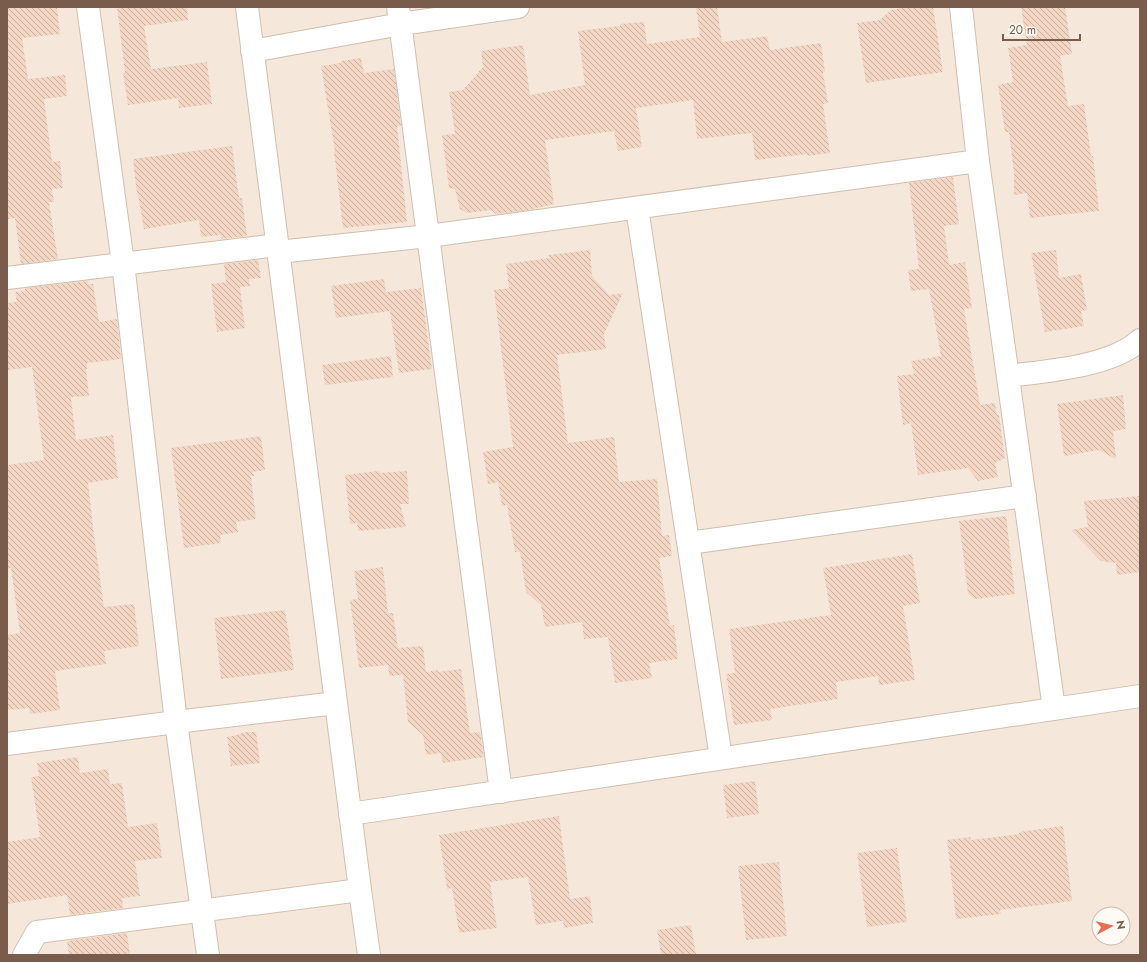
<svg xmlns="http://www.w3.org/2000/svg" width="1147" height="962" viewBox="0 0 1147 962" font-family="Jost,sans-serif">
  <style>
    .residential { fill: #f5e8da; fill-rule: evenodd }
    .building { fill: url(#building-back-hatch) }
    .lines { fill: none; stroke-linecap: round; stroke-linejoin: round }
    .street-casing { stroke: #d1beb0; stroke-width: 24 }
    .secondary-casing { stroke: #d6c0b0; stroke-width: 24 }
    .street { stroke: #fff; stroke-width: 22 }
    .secondary { stroke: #fff; stroke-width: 22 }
  </style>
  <defs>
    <pattern id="building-back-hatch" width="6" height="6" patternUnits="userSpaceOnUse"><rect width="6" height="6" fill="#f3d5c3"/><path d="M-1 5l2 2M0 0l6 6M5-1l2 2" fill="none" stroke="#cab0a1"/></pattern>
  </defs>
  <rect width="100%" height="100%" fill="#fdf6ec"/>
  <!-- residential -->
  <path class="residential" d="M7,7H1140V955H7ZM1099,914H1123V938H1099Z"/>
  <!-- building -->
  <path class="building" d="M7,7H57L60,34L22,38L28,79L65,75L67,96L44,99L52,162L60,161L63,188L52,189L54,202H49L58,259L21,264L15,218L7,219Z
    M117,7H187L188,20L144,26L151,69L207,62L212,104L179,108L178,98L128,105L123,73L125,72Z
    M696,7H717L722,42L767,36L770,50L821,43L825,72L823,73L828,103L823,104L830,153L807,156V154L755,160L752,133L697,139L693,100L636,108L642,147L618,151L614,131L545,140L554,204L528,210L496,214L491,210L467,213L460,209L455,189L449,188L442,135L455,134L449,92L463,90L483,67L481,51L523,45L530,95L585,85L578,31L620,26V24L644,22L647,44L700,37Z
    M908,7H933L943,72L866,83L857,23L880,20L891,10Z
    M1021,7H1065L1072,54L1060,56L1068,106L1084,104L1091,156H1093L1099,211L1030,218L1027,193L1014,195V173L1009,132H1005L998,85L1013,82L1008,48L1027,45Z
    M361,58L364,73L394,69L401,126H397L407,222L343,228L334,151H335L321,66L341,63V61Z
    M232,146L239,198H242L247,236L221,239V235L201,237L199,220L144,229L138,195H137L133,159Z
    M953,177L959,224L944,226L949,265L965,262L972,308L964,309L980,405L995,403L997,415H999L1005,458L995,463L998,477L978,481L968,468L918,475L911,423L903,425L897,376L914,374L911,361L941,356L929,289L911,291L908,270L919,269L909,183Z
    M590,250L592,276L609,295L623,293L604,334L606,349L557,355L568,443L614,437L619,482L657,479L662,536L669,535L672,556L659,558L670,626L674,625L678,659L649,663L652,678L615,683L608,637L584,639L582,622L545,627L541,605L526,592L520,552H515L507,505L502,506L498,482L488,484L483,452L513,447L494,290L509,288L506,264L549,258V255Z
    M1056,250L1059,278L1081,274L1087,310L1081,311L1084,326L1045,332L1031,253Z
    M258,260L261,278L249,279L250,286L240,287L245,328L217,332L211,284L226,282L224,264Z
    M384,279L386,292L421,288L432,369L399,373L390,311L336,318L331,286Z
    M88,281V284H93L99,322L117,319L121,359L87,363V369H86L89,396L71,397L76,440L113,435L118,478L88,483L94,535L104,607L134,604L139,646L104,651L106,664L55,671L60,710L30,714L29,708L7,710V635L20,633L11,568L7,569V465L44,460L32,367L7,370V303L17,302L15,292L25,291V288Z
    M391,356L393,377L325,385L322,365Z
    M1123,395L1126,429L1113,431L1116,459L1098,450L1064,456L1057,404Z
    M261,436L265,470L253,472L254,476H251L256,519L236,522L238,532L220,535L221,543L184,548L171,448Z
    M379,471L380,473L407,471L409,504H400L406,527L358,531L357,523L350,524L345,475Z
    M1140,496V572L1117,575L1116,563L1101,561L1071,530L1088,527L1084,501Z
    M1006,516L1015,594L975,599L968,594L959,521Z
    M912,554L920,603L903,606L915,680L879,685L878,676L836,682L838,699L770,709L772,720L734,725L726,674L735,673L729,629L831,615L823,568Z
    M383,567L388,613H393L398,648L423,646L426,672L438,670V672L461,669L470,733L480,732L484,757L443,763L441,753L426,755L423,735L408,722L403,675L389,676L388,665L359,668L350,600L358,599L354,571Z
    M285,610L294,670L221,679L214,618Z
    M245,732H256L260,763L231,766L227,737L237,735Z
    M78,757L80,773L108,769L110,784L122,783L128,827L157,823L162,858L135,861L140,896L122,898L123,908L70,915L67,895L7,904V842L40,837L31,777L39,776L37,763Z
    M755,781L759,814L727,818L723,785Z
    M559,816L570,899L590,896L593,923L564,928L563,921L536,925L528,877L490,882L497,928L459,933L452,888L447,889L439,835Z
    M1063,826L1072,901L1000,910L1001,914L956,919L947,840L970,837L971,840L1019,834V832Z
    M897,848L907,922L867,927L857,853Z
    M779,862L787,936L746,940L738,866Z
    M691,925L696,955H661L657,930Z
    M127,933L130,955H69L67,941Z"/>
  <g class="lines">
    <!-- street casing -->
    <g class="street-casing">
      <path id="street" d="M88,7L123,263L176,722L208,955
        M247,7L360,890
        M398,7L501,792
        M961,7L978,161L1054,709
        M252,51L401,24L518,7
        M637,208L721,758
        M278,252L429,236L978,161
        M7,278L277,245
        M1008,376C1046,371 1111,367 1140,340
        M689,543L1025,496
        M7,744L176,722L336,703
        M350,814L1140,696"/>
    </g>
    <!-- secondary casing -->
    <g class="secondary-casing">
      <path id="secondary" d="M24,955L37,932L360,890L369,955"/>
    </g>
    <!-- street -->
    <use href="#street" class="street"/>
    <!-- secondary -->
    <use href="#secondary" class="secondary"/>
  </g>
  <!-- border -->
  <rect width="1147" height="962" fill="none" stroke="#7a5c4d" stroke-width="16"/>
  <!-- north arrow -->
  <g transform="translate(1111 926) rotate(83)"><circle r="19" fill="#fffaf3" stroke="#cabbb1"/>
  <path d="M0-3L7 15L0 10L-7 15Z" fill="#e76f51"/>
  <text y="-6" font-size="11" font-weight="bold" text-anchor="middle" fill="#7a5c4d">N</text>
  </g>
  <!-- scale -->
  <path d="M1003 34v6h77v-6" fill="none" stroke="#7a5c4d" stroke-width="2"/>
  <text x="1009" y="34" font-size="12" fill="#7a5c4d" stroke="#fffaf3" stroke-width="3" paint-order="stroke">20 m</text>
</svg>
